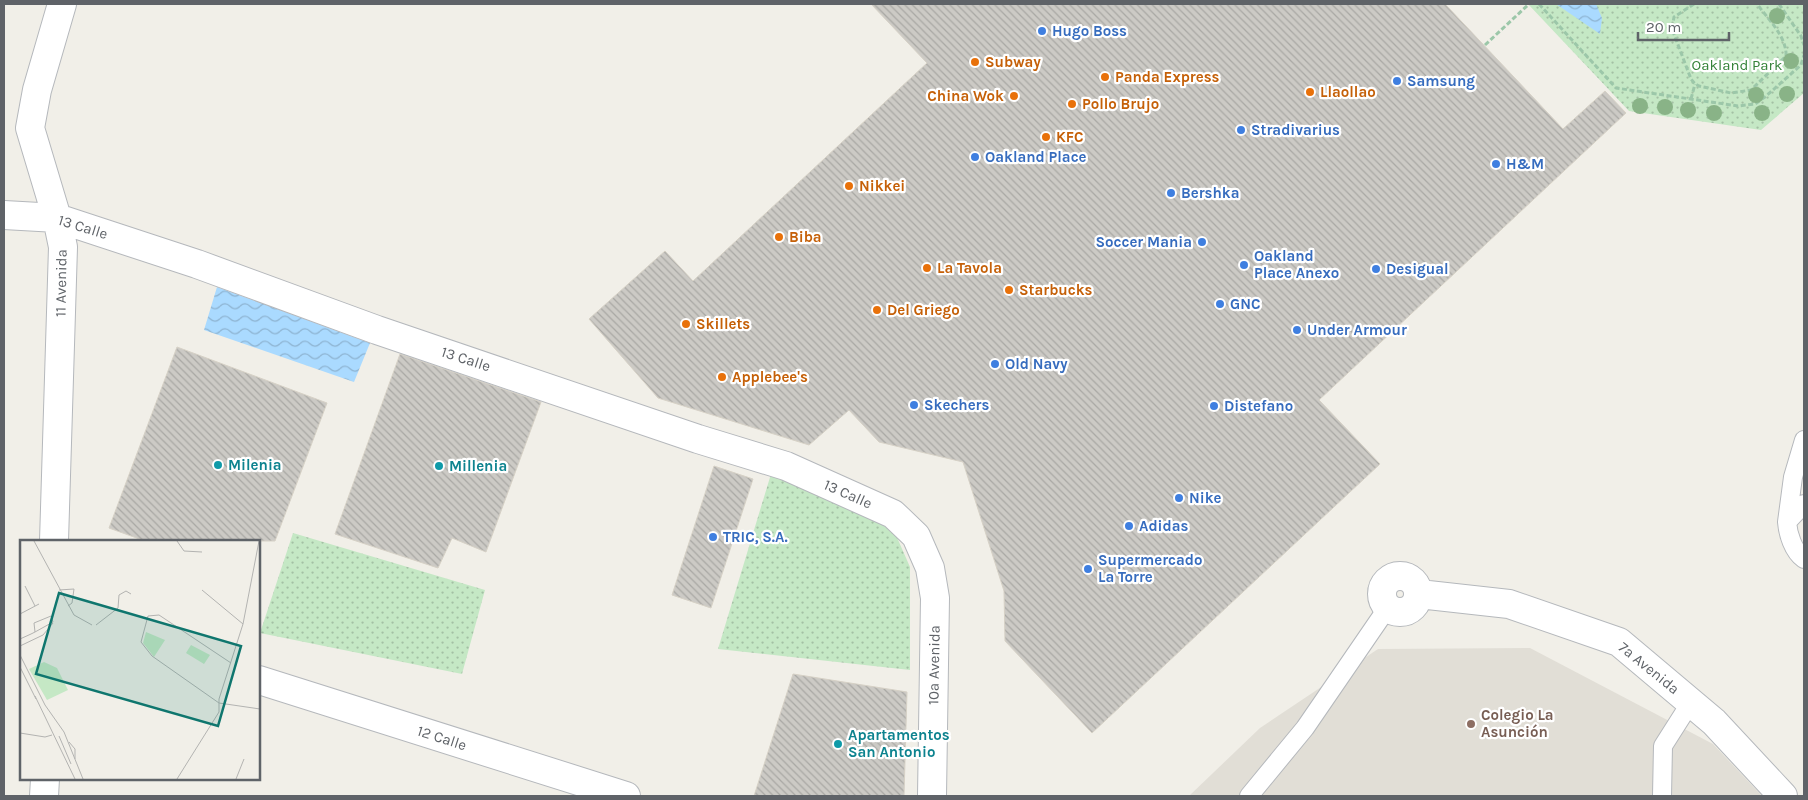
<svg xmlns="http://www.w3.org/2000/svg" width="1808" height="800" viewBox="0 0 1808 800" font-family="Karla,sans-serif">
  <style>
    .education { fill: #e1ded6 }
    .grass { fill: url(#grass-dots) }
    .water { fill: url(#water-waves) }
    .building { fill: url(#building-back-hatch); stroke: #d6d1c6 }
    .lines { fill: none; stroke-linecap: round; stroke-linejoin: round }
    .lane-casing { stroke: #b5b8bc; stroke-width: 20 }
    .street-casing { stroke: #b5b8bc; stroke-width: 30 }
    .path { stroke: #9cc7a9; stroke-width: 3; stroke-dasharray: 5 2.5; stroke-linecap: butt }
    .lane { stroke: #fff; stroke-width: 18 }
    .street { stroke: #fff; stroke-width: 28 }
    .tree { fill: #89b387 }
    .shop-dot { fill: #3f7fe0; stroke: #fff; stroke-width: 2 }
    .food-dot { fill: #e8710a; stroke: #fff; stroke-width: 2 }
    .culture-dot { fill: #0f9aa8; stroke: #fff; stroke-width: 2 }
    .education-dot { fill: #8d6e63; stroke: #fff; stroke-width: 2 }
    .labels { text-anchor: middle; stroke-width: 4.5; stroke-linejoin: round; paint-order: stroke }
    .shop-label { font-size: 15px; font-weight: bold; fill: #366cbe; stroke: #fff; text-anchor: start }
    .food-label { font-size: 15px; font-weight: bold; fill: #c56008; stroke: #fff; text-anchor: start }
    .park-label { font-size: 15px; fill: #348238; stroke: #fff }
    .street-label { font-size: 15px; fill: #5f6368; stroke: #fff }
    .culture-label { font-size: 15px; font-weight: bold; fill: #0d838f; stroke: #fff; text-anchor: start }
    .education-label { font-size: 15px; font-weight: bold; fill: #785e54; stroke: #fff; text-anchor: start }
    .inset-road { fill: none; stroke: #b3b3b1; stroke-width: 1 }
    .view { fill: #0f766e; fill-opacity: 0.15; stroke: #0f766e; stroke-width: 2.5 }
    .inset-edge { fill: none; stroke: #5f6368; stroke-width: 2.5 }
  </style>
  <defs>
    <pattern id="grass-dots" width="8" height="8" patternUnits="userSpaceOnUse" patternTransform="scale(1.25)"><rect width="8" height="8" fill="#c5e8c5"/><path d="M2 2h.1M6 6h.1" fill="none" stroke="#a3c0a4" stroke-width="1.8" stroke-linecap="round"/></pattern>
    <pattern id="water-waves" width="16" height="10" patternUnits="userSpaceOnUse" patternTransform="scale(1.25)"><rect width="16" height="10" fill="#aadaff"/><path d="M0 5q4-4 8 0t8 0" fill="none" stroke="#8eb4d2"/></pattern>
    <pattern id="building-back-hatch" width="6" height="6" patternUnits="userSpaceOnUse" patternTransform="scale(1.25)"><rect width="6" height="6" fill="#cccac5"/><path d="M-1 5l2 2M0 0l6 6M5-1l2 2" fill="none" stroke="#a9a8a4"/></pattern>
  </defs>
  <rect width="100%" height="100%" fill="#f1efe8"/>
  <!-- education -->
  <path class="education" d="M1530,648L1713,744L1762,796H1189L1260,728L1378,649Z"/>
  <!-- grass -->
  <path class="grass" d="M1528,4H1804V93L1761,130L1629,111Z
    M774,464L888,517L910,567V670L718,649Z
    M293,533L485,590L462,674L260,633Z"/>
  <!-- water -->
  <path class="water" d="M1556,4H1596L1602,18L1600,34Z
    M217,287L370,343L354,382L204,330Z"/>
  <!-- building -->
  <path class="building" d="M871,4H1445L1563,129L1605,91L1626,113L1319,400L1380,464L1092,733L1005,641L1004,591L963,462L879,442L849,410L809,445L658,398L589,319L665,251L693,281L927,63Z
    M177,347L327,403L275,541H145L109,528Z
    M400,354L541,402L486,552L452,538L438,568L335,534Z
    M714,466L753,479L711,608L672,595Z
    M793,674L907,692L904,796H754Z"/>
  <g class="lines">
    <!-- lane casing -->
    <g class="lane-casing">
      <path id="lane" d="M1804,504L1787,522C1788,534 1793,551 1804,559
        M1787,522L1793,477L1804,440
        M1249,796L1305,728L1388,607
        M1662,796L1663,746L1691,702"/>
    </g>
    <!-- street casing -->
    <g class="street-casing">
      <path id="street" d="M4,215L57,218L197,264L377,330L698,439L786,466L893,514L916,536L930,568L935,598L932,796
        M54,541L63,247L57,218L30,128L37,90L62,4
        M1382 594a18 18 0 1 1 36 0a18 18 0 1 1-36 0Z
        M1419,594L1509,604L1619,642L1714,722L1783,796
        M259,680L626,796
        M44,796L45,779"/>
    </g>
    <!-- path -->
    <path class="path" d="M1539,4L1616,88L1738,106L1755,104L1765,97L1801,65L1804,55
      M1694,4L1674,17L1672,29L1691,79L1695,84L1699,86L1731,93L1751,90L1786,56C1787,37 1768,19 1757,4
      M1779,4L1801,36L1804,45
      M1485,45L1529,4
      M1691,99L1695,84"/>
    <!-- lane -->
    <use href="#lane" class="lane"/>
    <!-- street -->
    <use href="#street" class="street"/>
  </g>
  <!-- trees -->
  <g class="tree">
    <circle cx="1777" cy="16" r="8"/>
    <circle cx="1791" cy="61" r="8"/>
    <circle cx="1787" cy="94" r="8"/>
    <circle cx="1756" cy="95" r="8"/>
    <circle cx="1640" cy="106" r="8"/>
    <circle cx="1665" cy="107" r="8"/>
    <circle cx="1688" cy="110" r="8"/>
    <circle cx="1714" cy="113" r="8"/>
    <circle cx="1762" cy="113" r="8"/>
  </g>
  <!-- markers -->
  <g class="shop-dot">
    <circle cx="1042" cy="31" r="5"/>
    <circle cx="1397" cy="81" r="5"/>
    <circle cx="1241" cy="130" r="5"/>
    <circle cx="975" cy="157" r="5"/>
    <circle cx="1496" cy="164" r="5"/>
    <circle cx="1171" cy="193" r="5"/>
    <circle cx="1202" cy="242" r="5"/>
    <circle cx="1244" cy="265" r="5"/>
    <circle cx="1376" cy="269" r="5"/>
    <circle cx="1220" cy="304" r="5"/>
    <circle cx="1297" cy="330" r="5"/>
    <circle cx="995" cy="364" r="5"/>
    <circle cx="914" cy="405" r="5"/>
    <circle cx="1214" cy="406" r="5"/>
    <circle cx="1179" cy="498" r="5"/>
    <circle cx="1129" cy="526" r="5"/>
    <circle cx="713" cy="537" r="5"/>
    <circle cx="1088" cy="569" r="5"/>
  </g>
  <g class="food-dot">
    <circle cx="975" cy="62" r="5"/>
    <circle cx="1105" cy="77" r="5"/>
    <circle cx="1310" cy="92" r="5"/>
    <circle cx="1014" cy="96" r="5"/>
    <circle cx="1072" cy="104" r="5"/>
    <circle cx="1046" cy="137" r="5"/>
    <circle cx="849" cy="186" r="5"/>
    <circle cx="779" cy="237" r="5"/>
    <circle cx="927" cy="268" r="5"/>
    <circle cx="1009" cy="290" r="5"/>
    <circle cx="877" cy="310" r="5"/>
    <circle cx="686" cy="324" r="5"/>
    <circle cx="722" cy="377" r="5"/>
  </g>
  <g class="culture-dot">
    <circle cx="218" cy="465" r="5"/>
    <circle cx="439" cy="466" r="5"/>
    <circle cx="838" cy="744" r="5"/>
  </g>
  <circle class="education-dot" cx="1471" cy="724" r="5"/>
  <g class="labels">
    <!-- shop labels -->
    <g class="shop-label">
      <text x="1052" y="36">Hugo Boss</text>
      <text x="1407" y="86">Samsung</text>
      <text x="1251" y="135">Stradivarius</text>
      <text x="985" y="162">Oakland Place</text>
      <text x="1506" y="169">H&amp;M</text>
      <text x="1181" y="198">Bershka</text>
      <text x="1192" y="247" text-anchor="end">Soccer Mania</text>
      <text x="1254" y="261">Oakland<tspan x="1254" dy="17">Place Anexo</tspan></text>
      <text x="1386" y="274">Desigual</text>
      <text x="1230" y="309">GNC</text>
      <text x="1307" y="335">Under Armour</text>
      <text x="1005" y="369">Old Navy</text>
      <text x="924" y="410">Skechers</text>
      <text x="1224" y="411">Distefano</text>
      <text x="1189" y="503">Nike</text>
      <text x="1139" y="531">Adidas</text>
      <text x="723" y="542">TRIC, S.A.</text>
      <text x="1098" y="565">Supermercado<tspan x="1098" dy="17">La Torre</tspan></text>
    </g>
    <!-- food labels -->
    <g class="food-label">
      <text x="985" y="67">Subway</text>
      <text x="1115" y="82">Panda Express</text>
      <text x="1320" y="97">Llaollao</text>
      <text x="1004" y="101" text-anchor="end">China Wok</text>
      <text x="1082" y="109">Pollo Brujo</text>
      <text x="1056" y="142">KFC</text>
      <text x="859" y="191">Nikkei</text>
      <text x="789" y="242">Biba</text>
      <text x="937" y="273">La Tavola</text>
      <text x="1019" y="295">Starbucks</text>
      <text x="887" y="315">Del Griego</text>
      <text x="696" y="329">Skillets</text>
      <text x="732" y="382">Applebee's</text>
    </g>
    <!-- park labels -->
    <g class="park-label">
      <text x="1737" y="70">Oakland Park</text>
    </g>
    <!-- street labels -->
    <g class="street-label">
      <text transform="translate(83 227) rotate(17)" y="5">13 Calle</text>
      <text transform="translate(61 283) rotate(-89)" y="5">11 Avenida</text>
      <text transform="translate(466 359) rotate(18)" y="5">13 Calle</text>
      <text transform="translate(848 494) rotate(24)" y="5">13 Calle</text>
      <text transform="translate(934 665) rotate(-89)" y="5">10a Avenida</text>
      <text transform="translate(1649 668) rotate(39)" y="5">7a Avenida</text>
      <text transform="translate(442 738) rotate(18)" y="5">12 Calle</text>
    </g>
    <!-- culture labels -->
    <g class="culture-label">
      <text x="228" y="470">Milenia</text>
      <text x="449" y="471">Millenia</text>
      <text x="848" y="740">Apartamentos<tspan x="848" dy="17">San Antonio</tspan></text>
    </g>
    <!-- education labels -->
    <g class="education-label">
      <text x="1481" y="720">Colegio La<tspan x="1481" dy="17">Asunción</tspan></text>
    </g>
  </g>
  <!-- overview -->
  <g transform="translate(20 540)">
    <rect width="240" height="240" fill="#f1efe8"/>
    <path d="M126,92L145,100L134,117L123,103ZM171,105L190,115L184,124L166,113ZM24,122L37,128L48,150L27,160L9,129Z" fill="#c5e8c5"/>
    <path class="inset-road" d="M14,1L54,75L72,85M157,1L164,11L182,12M5,46L15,66M39,50L54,49L52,63L48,66M182,50L223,84M0,74L19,64M76,85L98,68L99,55L106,51L111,54M0,99L11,94L15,92L33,82L31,76L14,83L15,92M0,106L23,95L33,83M0,115L25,165L44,192L63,239M211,123L139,75L128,76L121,102L132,116L199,163L240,169M0,127L16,159M15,156L55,239M0,193L25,197L32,195M39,196L51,224M49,202L55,209V219M157,239L199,172V159L223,84L239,1M216,239L224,219"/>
    <path class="view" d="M39,53L221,106L198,186L16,134Z"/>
    <rect width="240" height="240" class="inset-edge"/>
  </g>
  <!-- border -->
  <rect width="1808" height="800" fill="none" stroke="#5f6368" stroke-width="10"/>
  <!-- scale -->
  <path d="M1638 32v8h91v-8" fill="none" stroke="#5f6368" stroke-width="2.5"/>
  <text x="1646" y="32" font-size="15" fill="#5f6368" stroke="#ffffff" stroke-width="4" paint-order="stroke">20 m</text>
</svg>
